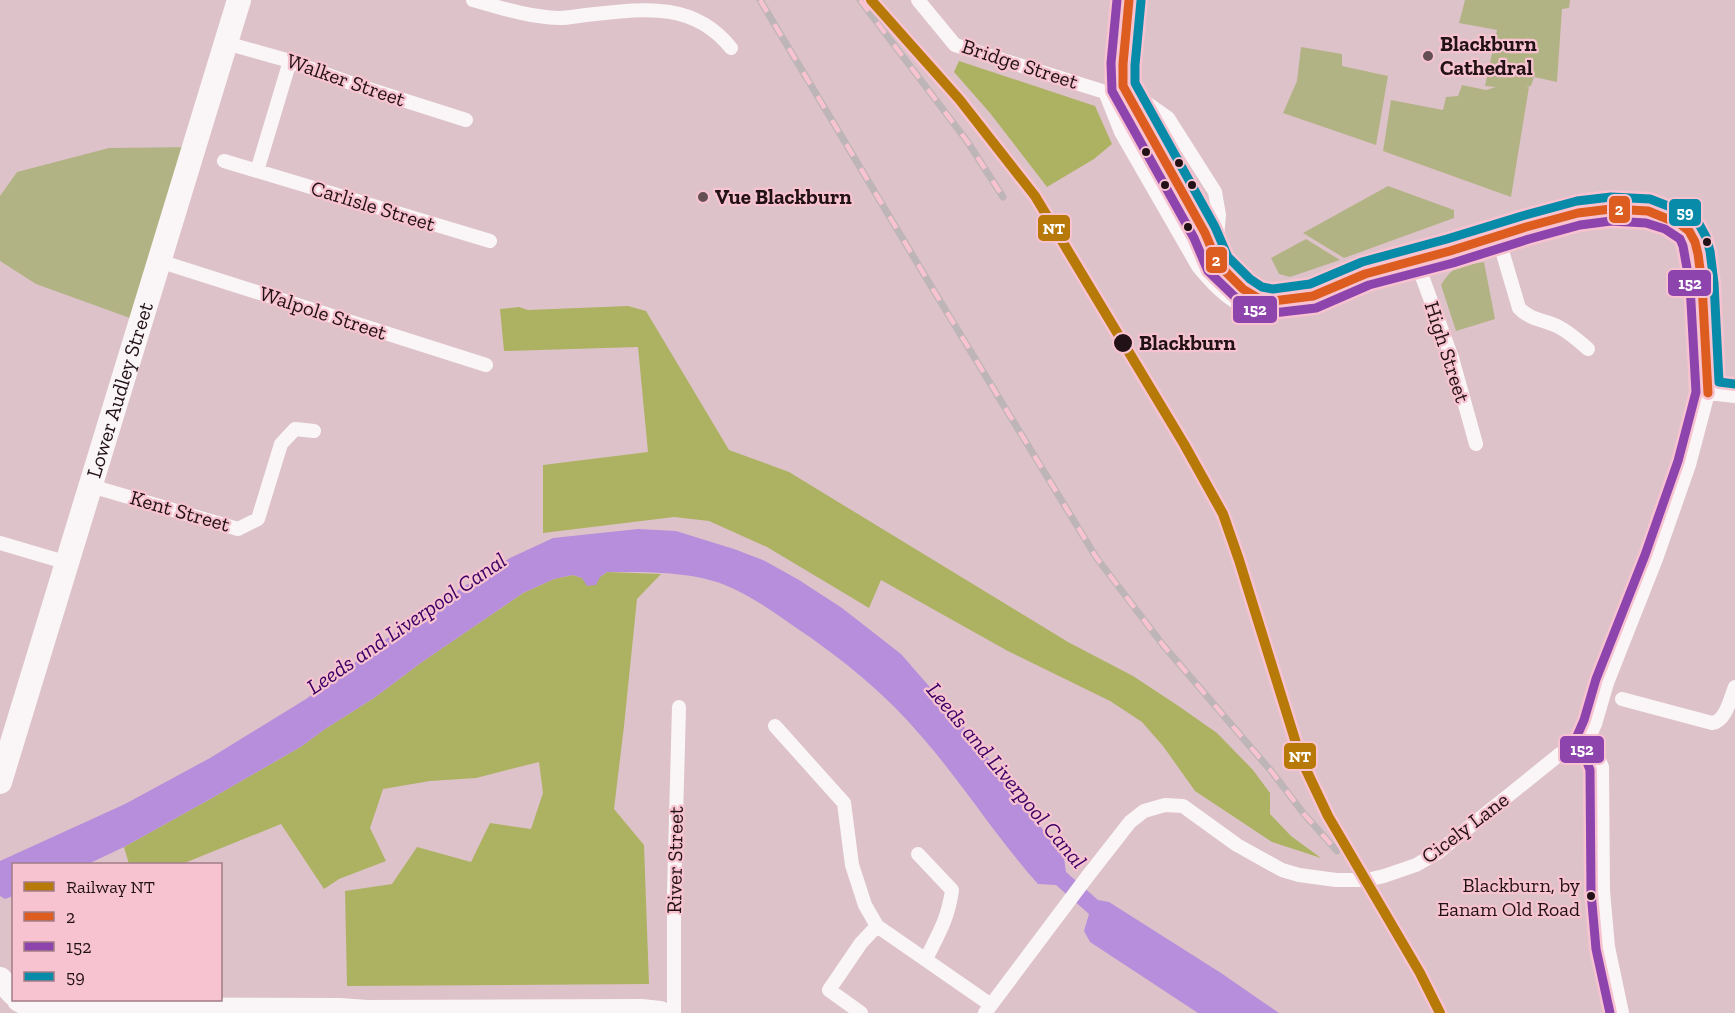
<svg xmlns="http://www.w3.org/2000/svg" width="1735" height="1013" viewBox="0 0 1735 1013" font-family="'Zilla Slab',serif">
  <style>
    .green { fill: #b2b385 }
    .forest { fill: #adb263 }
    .water { fill: #b78edb }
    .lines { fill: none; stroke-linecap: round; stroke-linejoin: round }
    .street { stroke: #faf6f7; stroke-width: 14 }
    .highway { stroke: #faf6f7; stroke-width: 24 }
    .rail-casing { stroke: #bdb5b7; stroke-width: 7 }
    .rail { stroke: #f7c3d0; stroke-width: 4.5; stroke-dasharray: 14; stroke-linecap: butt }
    .bus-1-casing { stroke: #f7c3d0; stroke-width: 14 }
    .bus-2-casing { stroke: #f7c3d0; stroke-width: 14 }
    .bus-3-casing { stroke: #f7c3d0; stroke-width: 14 }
    .bus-1 { stroke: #dd5d21; stroke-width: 9 }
    .bus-2 { stroke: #8e44ad; stroke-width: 9 }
    .bus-3 { stroke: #078ba9; stroke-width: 9 }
    .rail-1-casing { stroke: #f7c3d0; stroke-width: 15 }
    .rail-1 { stroke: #b77907; stroke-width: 10 }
    .poi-dot { fill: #644f55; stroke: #f7c3d0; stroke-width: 2 }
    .bus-dot { fill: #221116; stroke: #f7c3d0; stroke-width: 2 }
    .labels { text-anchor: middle; stroke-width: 4.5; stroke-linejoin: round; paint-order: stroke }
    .bus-label { font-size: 20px; fill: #221116; stroke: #f7c3d0; text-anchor: end }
    .poi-label { font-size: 21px; font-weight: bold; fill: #221116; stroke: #f7c3d0; text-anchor: start }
    .street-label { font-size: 21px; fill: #221116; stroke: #f7c3d0 }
    .stop-label { font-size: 21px; font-weight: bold; fill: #221116; stroke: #f7c3d0; text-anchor: start }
    .water-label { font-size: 22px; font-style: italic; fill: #390065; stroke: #f7c3d0 }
    .line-badge { stroke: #f7c3d0; stroke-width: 2 }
    .badge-label { font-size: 16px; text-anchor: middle; font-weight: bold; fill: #fff }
  </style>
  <rect width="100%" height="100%" fill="#dec2c9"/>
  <!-- green -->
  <path class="green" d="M1465,0H1570L1569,8L1562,9L1557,82L1534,77L1531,86L1525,87H1529L1511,197L1383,151L1391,100L1443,110L1446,97L1458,96L1462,85L1486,90L1496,87L1485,86L1497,30L1459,23Z
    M1301,47L1342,54V66L1388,76L1376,145L1283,113L1297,81Z
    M194,147L141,322L36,284L0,261V196L17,172L109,148Z
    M1388,186L1454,210V218L1344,258L1303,233Z
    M1306,239L1340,260L1290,277L1279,274L1271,258Z
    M1484,262L1495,319L1456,331L1441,285C1454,264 1461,266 1484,262Z"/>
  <!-- forest -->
  <path class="forest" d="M959,61L1095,106L1112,144L1094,159L1047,187L990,113L954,72Z
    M628,306L646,311L729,450L789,472L1068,642L1133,676L1177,705L1217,733L1253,770L1270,793V814L1291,836L1321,858L1272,842L1195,791L1163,746L1142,722L1110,701L1006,650L881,580L869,608L767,547L709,521L674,517L543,533V465L648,452L638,347L504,351L500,309L519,307L528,310Z
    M607,572L661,574L637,599L624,726L614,809L644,845L649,984L347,986L345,891L392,884L417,847L471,862L490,823L531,829L543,793L539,762L476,778L430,781L383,789L370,828L386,861L339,879L324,889L281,824L182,864H129L124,847L212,798L302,746L325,729L374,698L422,662L523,593L554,579L573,575L582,578L600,577Z"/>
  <!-- water -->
  <path class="water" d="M638,529L676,531L734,549L765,561L799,580L842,608L901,654L961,723L1032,815L1064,858L1066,872L1098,900L1109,902L1221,973L1279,1013H1198L1090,942L1084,931L1089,914L1056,885L1038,884C996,837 963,784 922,737C886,694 841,658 795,627C772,611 750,595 725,585C690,571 644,572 607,572L600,577L596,585L587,586L582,578L573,575L554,579L523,593L422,662L374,698L325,729L302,746L212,798L124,847L88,864H14L13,896L5,899L0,896V861L125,804L210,758L306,699L418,615L510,558L553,538Z"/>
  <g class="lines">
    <!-- street -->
    <path class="street" d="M473,0C501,8 529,17 559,18C568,18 577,16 586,15C641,9 693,0 731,48
      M918,0L955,45L1105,92L1121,132L1198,266C1223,297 1250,322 1292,305
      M1129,0L1123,64V86L1205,233L1218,264L1243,289L1258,298L1273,301L1313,296L1365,274L1450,251L1526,227L1578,213L1611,209L1648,211L1670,218L1680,224L1689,231L1695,242L1702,284L1708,393L1689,465L1656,559L1607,683L1595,724L1589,737L1602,767L1603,891L1608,947L1622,1013
      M226,43L290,61L356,85L466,120
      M1128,90L1168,118L1215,192L1219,215L1217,237L1226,268
      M224,161L490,241
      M257,171L290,61
      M1498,237L1519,308C1529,319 1543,320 1557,326C1569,332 1578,340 1588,349
      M1416,260L1452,358L1476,444
      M159,261L486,365
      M1708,393L1735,396
      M91,486L238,529L258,519L281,444L295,429L314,431
      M0,543L68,563
      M1622,699L1712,723C1726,721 1730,699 1735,687
      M775,726L844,803L852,865L865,905L877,926L991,1005
      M918,854L952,890C948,919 939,933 926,959
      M674,1013V893L679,707
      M861,1013L829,990L861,943L877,926
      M985,1013L1087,877L1130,822L1144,811L1165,805L1183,806L1237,845L1282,870L1299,875L1336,880H1367L1384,876L1416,865L1437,853L1560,754L1589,737"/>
    <!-- highway -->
    <g class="highway">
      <path id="s1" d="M0,782L239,0"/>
      <path d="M0,979L14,994"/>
      <path d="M19,1000L38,1009L339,1010L367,1012L641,1011L660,1013"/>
    </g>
    <!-- rail casing -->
    <g class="rail-casing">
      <path id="rail" d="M760,0L934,291L1096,557L1163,645L1272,772L1304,814L1337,851
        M860,0L967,141L1003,197"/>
    </g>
    <!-- rail -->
    <use href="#rail" class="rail"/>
    <!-- bus-1 casing -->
    <g class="bus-1-casing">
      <path id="bus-1" d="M1129,0L1123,64V86L1205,233L1218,264L1243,289L1258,298L1273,301L1313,296L1365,274L1450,251L1526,227L1578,213L1611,209L1648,211L1680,224L1689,231L1695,242L1698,254L1702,284L1708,393"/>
    </g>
    <!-- bus-2 casing -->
    <g class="bus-2-casing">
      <path id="bus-2" d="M1117,0L1111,63L1112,91L1194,238L1208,271L1236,298L1254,309L1273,313L1316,308L1369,285L1453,263L1529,239L1580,225L1611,221L1646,223L1665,229L1680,239L1683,246L1690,285L1696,392L1678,461L1645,555L1596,679L1584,720L1577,736L1590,770L1591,892L1596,949L1610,1013"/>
    </g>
    <!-- bus-3 casing -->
    <g class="bus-3-casing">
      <path id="bus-3" d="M1141,1L1135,65V83L1215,227L1228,257L1250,279L1262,287L1273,289L1310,284L1362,262L1447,239L1522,216L1577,201L1611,197L1650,199L1686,213L1699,224L1706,237L1710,251L1714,283L1719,382L1735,384"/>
    </g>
    <!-- bus-1 -->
    <use href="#bus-1" class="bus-1"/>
    <!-- bus-2 -->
    <use href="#bus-2" class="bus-2"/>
    <!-- bus-3 -->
    <use href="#bus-3" class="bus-3"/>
    <!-- rail-1 casing -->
    <g class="rail-1-casing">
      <path id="rail-1" d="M871,0L959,99L1035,196L1184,444L1223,514L1239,560L1301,759L1328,816L1420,973L1440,1013"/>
    </g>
    <!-- rail-1 -->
    <use href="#rail-1" class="rail-1"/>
  </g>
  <!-- markers -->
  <g class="poi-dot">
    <circle cx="1428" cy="56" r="6"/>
    <circle cx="703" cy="197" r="6"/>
  </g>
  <g class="bus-dot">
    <circle cx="1146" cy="152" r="5"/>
    <circle cx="1179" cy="163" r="5"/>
    <circle cx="1165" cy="185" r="5"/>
    <circle cx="1192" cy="185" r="5"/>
    <circle cx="1188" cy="227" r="5"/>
    <circle cx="1707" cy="242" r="5"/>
    <circle cx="1123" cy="343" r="10"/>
    <circle cx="1591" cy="896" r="5"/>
  </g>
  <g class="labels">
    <!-- bus labels -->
    <g class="bus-label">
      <text x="1580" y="892">Blackburn, by<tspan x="1580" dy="24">Eanam Old Road</tspan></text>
    </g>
    <!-- poi labels -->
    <g class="poi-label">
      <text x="1440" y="51">Blackburn<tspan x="1440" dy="24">Cathedral</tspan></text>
      <text x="715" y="204">Vue Blackburn</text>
    </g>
    <!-- street labels -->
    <g class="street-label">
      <text transform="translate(1020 64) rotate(18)" y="7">Bridge Street</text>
      <text transform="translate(346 80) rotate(19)" y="7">Walker Street</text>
      <text transform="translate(373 206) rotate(17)" y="7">Carlisle Street</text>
      <text transform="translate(323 313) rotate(18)" y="7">Walpole Street</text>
      <text transform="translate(1447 352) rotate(72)" y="7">High Street</text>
      <text dy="7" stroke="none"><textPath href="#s1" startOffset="410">Lower Audley Street</textPath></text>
      <text transform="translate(180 511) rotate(16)" y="7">Kent Street</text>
      <text transform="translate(1465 828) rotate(-37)" y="7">Cicely Lane</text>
      <text transform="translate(675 860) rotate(-89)" y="7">River Street</text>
    </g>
    <!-- stop labels -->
    <g class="stop-label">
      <text x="1139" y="350">Blackburn</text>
    </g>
    <!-- water labels -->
    <g class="water-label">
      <text transform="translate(406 623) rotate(-34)" y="8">Leeds and Liverpool Canal</text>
      <text transform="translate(1007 775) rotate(50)" y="8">Leeds and Liverpool Canal</text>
    </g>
  </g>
  <g class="line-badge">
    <rect x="1608" y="195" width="23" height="29" rx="6" fill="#dd5d21"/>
    <rect x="1668" y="198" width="34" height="29" rx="6" fill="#078ba9"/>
    <rect x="1037" y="214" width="34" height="28" rx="6" fill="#b77907"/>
    <rect x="1205" y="246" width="23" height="28" rx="6" fill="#dd5d21"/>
    <rect x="1667" y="269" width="45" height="28" rx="6" fill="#8e44ad"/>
    <rect x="1232" y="295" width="46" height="29" rx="6" fill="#8e44ad"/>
    <rect x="1559" y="735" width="46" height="29" rx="6" fill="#8e44ad"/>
    <rect x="1283" y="742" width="34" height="28" rx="6" fill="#b77907"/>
  </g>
  <g class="badge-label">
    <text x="1619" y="215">2</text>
    <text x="1685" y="218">59</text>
    <text x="1054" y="234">NT</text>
    <text x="1216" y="266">2</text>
    <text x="1690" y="289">152</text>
    <text x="1255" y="315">152</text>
    <text x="1582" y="755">152</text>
    <text x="1300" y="762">NT</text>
  </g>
  <!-- legend -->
  <rect x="12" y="863" width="210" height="138" fill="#f7c3d0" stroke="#a27c86" stroke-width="1.5"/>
  <rect x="24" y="882" width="30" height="9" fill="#b77907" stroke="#a27c86" stroke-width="1.5"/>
  <text x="66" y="893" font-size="18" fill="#221116">Railway NT</text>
  <rect x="24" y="912" width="30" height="9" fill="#dd5d21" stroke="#a27c86" stroke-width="1.5"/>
  <text x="66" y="923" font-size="18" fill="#221116">2</text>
  <rect x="24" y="942" width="30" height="9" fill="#8e44ad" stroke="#a27c86" stroke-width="1.5"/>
  <text x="66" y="953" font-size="18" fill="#221116">152</text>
  <rect x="24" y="972" width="30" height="9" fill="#078ba9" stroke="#a27c86" stroke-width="1.5"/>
  <text x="66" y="983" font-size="18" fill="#221116">59</text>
</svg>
